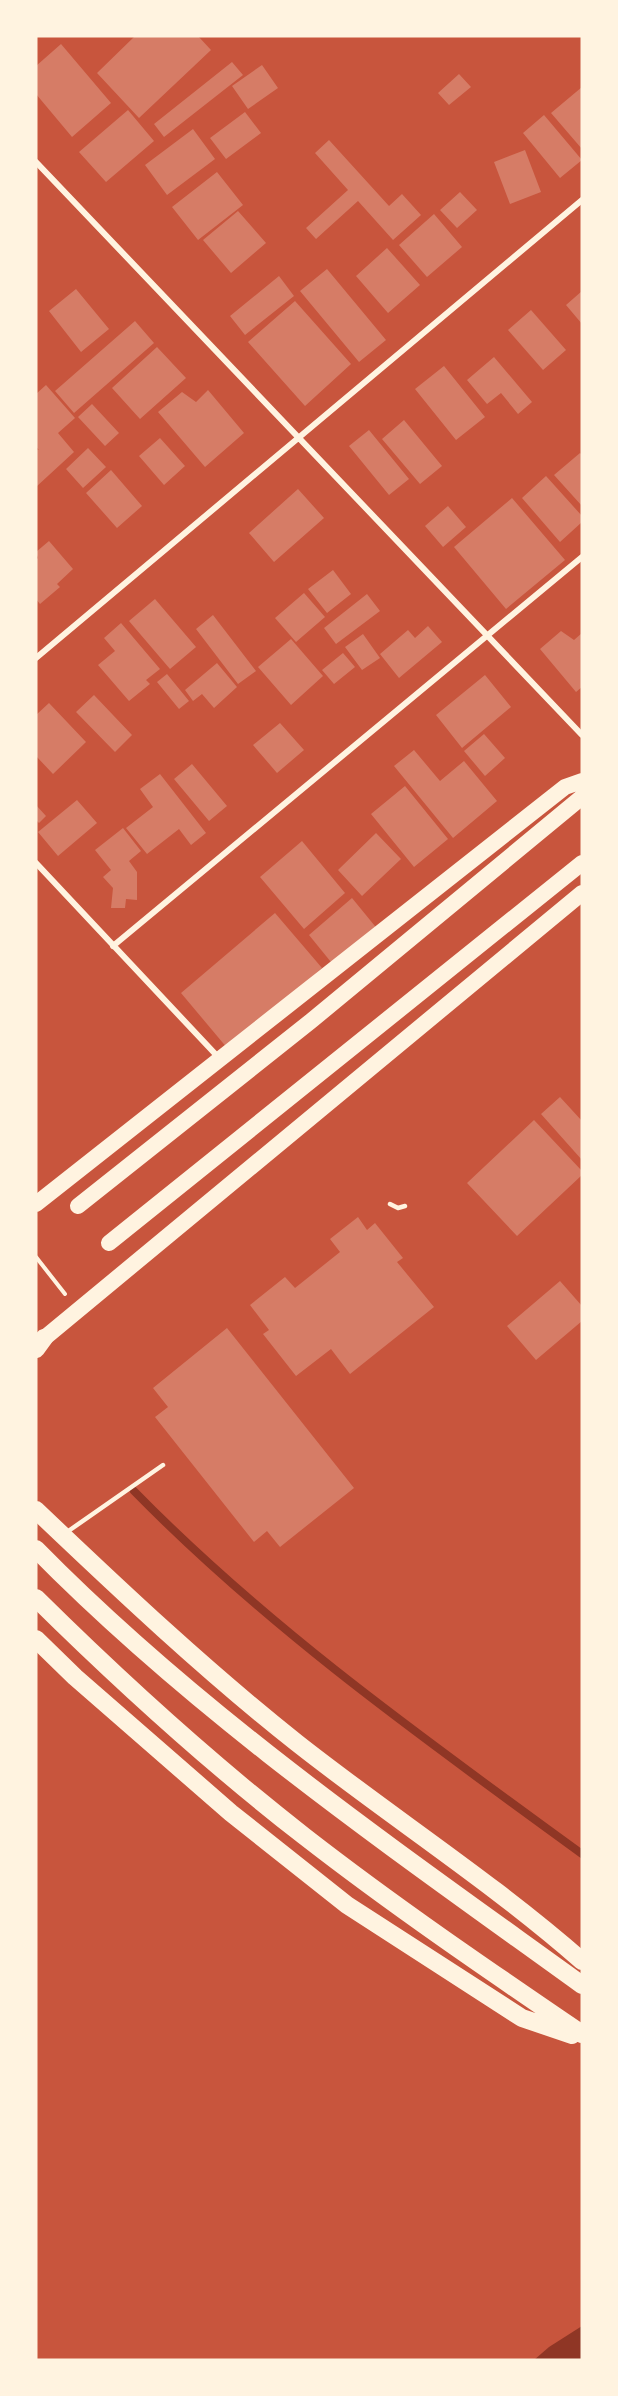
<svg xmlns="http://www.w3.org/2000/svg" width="618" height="2396" viewBox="0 0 618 2396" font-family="'Source Serif 4',serif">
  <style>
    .water { fill: #8f3625 }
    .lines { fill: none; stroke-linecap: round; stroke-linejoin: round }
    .stream { stroke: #8f3625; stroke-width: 8 }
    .building { fill: #d67c66 }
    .path { stroke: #fff3e0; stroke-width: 4 }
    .service { stroke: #fff3e0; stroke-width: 4.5 }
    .minor { stroke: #fff3e0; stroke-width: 6 }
    .trunk { stroke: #fff3e0; stroke-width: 16 }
    .motorway { stroke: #fff3e0; stroke-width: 18 }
  </style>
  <rect width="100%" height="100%" fill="#c8553d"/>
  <!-- water -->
  <path class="water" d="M582,2326V2360H534L549,2347Z"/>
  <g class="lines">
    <!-- stream -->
    <path class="stream" d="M134,1491C269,1629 427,1741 582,1854"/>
  </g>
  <!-- building -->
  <path class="building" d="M135,36H198L211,50L139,118L97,73Z
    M61,44L111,103L72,137L36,94V66Z
    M232,62L243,75L164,137L154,124Z
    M262,65L278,88L248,109L232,86Z
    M459,74L471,87L449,105L438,93Z
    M582,87V149L551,113Z
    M128,110L154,141L106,182L79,152Z
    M245,112L261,133L226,159L210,138Z
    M544,115L582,160L560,178L523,133Z
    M193,129L215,159L167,195L145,165Z
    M329,140L389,206L402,194L421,215L393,240L358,201L316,239L306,228L348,190L315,153Z
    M525,150L541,192L510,204L494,162Z
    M217,172L243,205L198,240L172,207Z
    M460,192L477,210L457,228L440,210Z
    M238,211L266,243L231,273L203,240Z
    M434,214L462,247L427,277L399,245Z
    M387,248L420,285L388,313L356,276Z
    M327,269L386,340L359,362L300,291Z
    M279,276L294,296L245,335L230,316Z
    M76,289L109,329L81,352L49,311Z
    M582,291V324L566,305Z
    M295,301L351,364L305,406L248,342Z
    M531,310L566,350L543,370L508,330Z
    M135,321L154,343L74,413L55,391Z
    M157,347L186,378L140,419L112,388Z
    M494,357L532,402L518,414L501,393L487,404L467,380Z
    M444,366L485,417L456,440L415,389Z
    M46,385L75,418L58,433L74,452L36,487V449L39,450L36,447V394Z
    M208,390L244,433L205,467L158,412L182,392L196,402Z
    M92,404L119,433L105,446L78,417Z
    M404,420L442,466L420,484L382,439Z
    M369,430L409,479L389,495L349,446Z
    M160,438L185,466L164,485L139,456Z
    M88,448L106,467L83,488L66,469Z
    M580,453L582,455V506L554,475Z
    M111,470L142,506L117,528L86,493Z
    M546,476L582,516V522L560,542L522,498Z
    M298,489L324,518L274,562L249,533Z
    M512,498L565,560L506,609L454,547Z
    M448,506L466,527L443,547L425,526Z
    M49,541L73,569L57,584L60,587L40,604L36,599V560L38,558L36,552Z
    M333,570L351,594L327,613L308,589Z
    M304,593L325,617L296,642L275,618Z
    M367,594L380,611L336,644L324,628Z
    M155,599L196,647L170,669L129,621Z
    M213,615L256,671L238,684L196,629Z
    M121,623L160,669L146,680L150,684L129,701L98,665L115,651L104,638Z
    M428,626L442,642L399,678L380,654L408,630L415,638Z
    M561,631L574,640L582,633V687L576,692L540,649Z
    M363,634L380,658L362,670L345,647Z
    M291,639L323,676L291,705L258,667Z
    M343,653L355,667L334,684L322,670Z
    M217,663L237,687L214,708L202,694L193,701L185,690Z
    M167,674L189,701L179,709L157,682Z
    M485,675L511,707L462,748L436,715Z
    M94,695L132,735L115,752L76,712Z
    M49,703L86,742L53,774L36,756V715Z
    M280,723L304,750L277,773L253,745Z
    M484,734L505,758L485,776L464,751Z
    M414,750L440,781L464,761L497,801L453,838L394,766Z
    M192,764L227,806L209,821L174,779Z
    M160,774L206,833L191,845L179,829L147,854L126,828L153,807L140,789Z
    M405,786L448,839L414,867L371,814Z
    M77,800L97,823L58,856L38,832Z
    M36,805L46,816L39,823L36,820Z
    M123,828L141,851L129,861L137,872V900L126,899L125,908H111L113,888L103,877L111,870L95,850Z
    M376,833L401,859L362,896L338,870Z
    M302,841L345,893L304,929L260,877Z
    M352,898L379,931L335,967L309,935Z
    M275,913L322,968L228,1049L181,993Z
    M560,1097L582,1121V1160L541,1114Z
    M534,1120L582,1171V1175L517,1236L467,1183Z
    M358,1217L367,1230L375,1223L403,1258L397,1262L434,1307L350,1374L331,1349L296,1376L263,1334L269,1330L250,1305L285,1277L295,1288L340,1252L330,1239Z
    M560,1281L582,1306V1321L536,1360L507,1326Z
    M227,1328L354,1488L280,1547L267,1531L254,1542L155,1417L168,1407L153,1388Z"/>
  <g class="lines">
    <!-- path -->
    <path class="path" d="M36,1257L65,1294"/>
    <!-- service -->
    <path class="service" d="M390,1204L398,1208L405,1206
      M67,1532L163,1465"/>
    <!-- minor -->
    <path class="minor" d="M36,162L582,735
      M36,658L582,200
      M36,863L220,1059
      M113,946L582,557"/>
    <!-- trunk -->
    <path class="trunk" d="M36,1204L565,787L582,781
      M78,1206L311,1021L582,797
      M109,1243L582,863
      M36,1345L582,893"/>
    <!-- motorway -->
    <path class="motorway" d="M36,1349L44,1338
      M36,1510C120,1590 206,1671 297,1743C391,1817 492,1882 582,1961
      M36,1549C199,1715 394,1849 582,1985
      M36,1598C121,1682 210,1763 304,1836C394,1906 488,1970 582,2034
      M36,1639L75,1677L231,1813L347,1905L522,2018L572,2035"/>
  </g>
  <!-- border -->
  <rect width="618" height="2396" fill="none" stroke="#fff3e0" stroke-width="75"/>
</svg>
